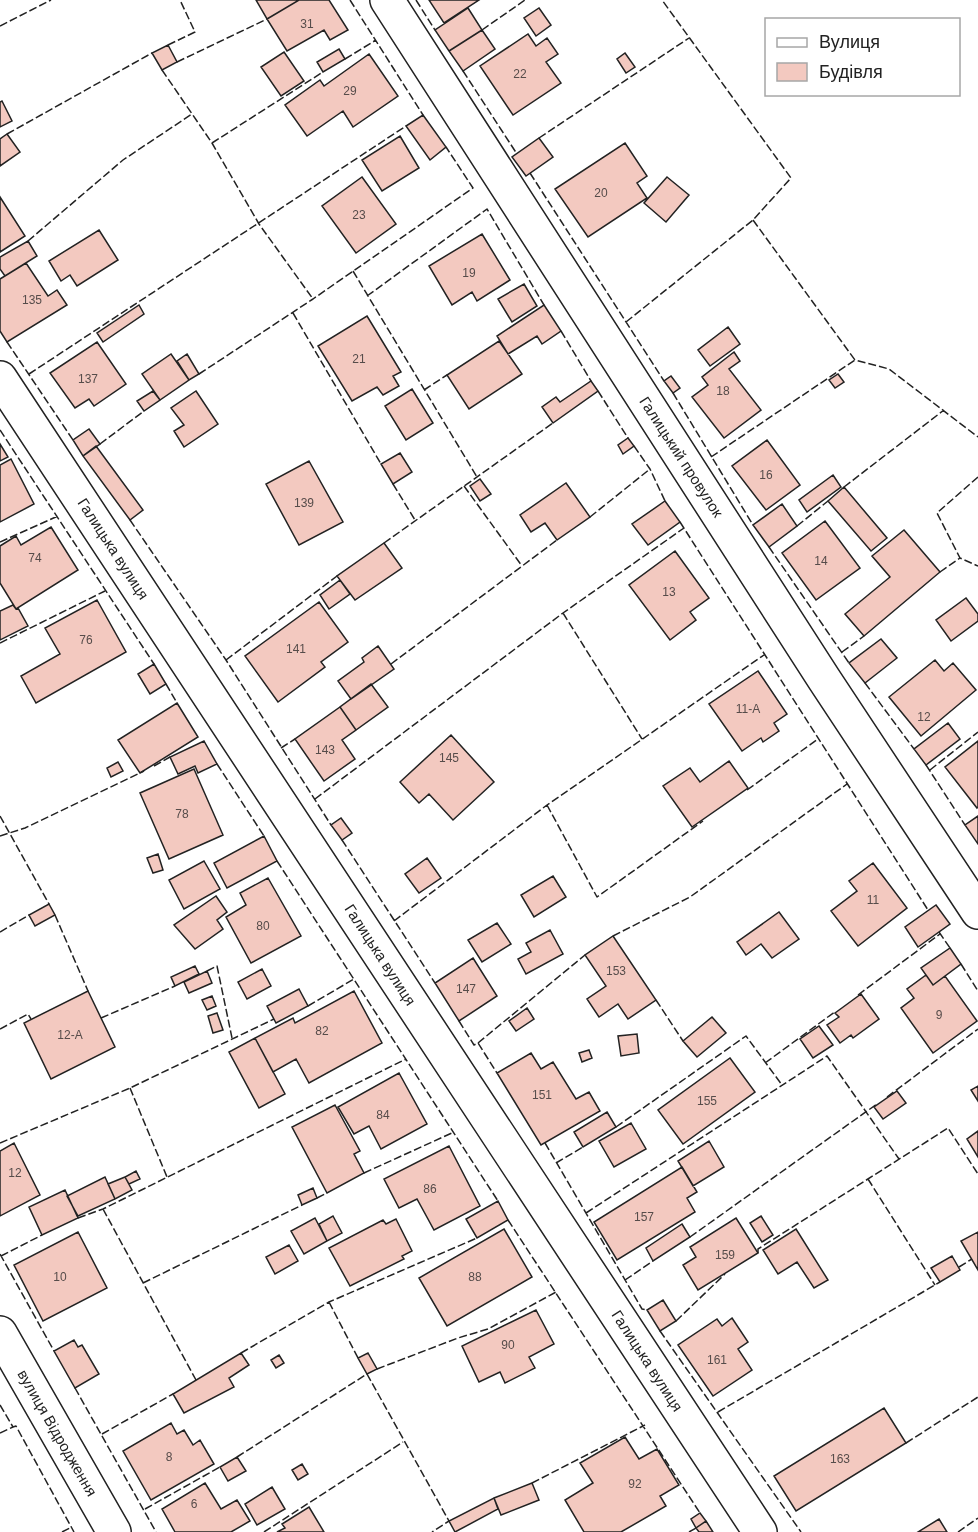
<svg xmlns="http://www.w3.org/2000/svg" width="978" height="1532" viewBox="0 0 978 1532" font-family="Arial,sans-serif">
  <style>
    .building { fill: #f3c9c0; stroke: #222; stroke-width: 1.5 }
    .lines { fill: none; stroke-linecap: round; stroke-linejoin: round }
    .minor-casing { stroke: #222; stroke-width: 36 }
    .minor { stroke: #fff; stroke-width: 33 }
    .fence { stroke: #222; stroke-width: 1.5; stroke-dasharray: 8 3; stroke-linecap: butt }
    .labels { text-anchor: middle; stroke-width: 4.5; stroke-linejoin: round; paint-order: stroke }
    .number-label { font-size: 12px; fill: #564c4a }
    .street-label { font-size: 15px; fill: #222; stroke: #fff }
  </style>
  <rect width="100%" height="100%" fill="#fff"/>
  <!-- building -->
  <path class="building" d="M256,0H299L267,19Z
    M299,0H329L348,30L330,40L324,30L287,51L267,19Z
    M429,0H479L444,23Z
    M468,8L482,30L449,51L435,30Z
    M539,8L551,25L536,36L524,18Z
    M482,30L495,49L463,71L449,51Z
    M528,34L536,46L547,38L558,54L546,62L561,83L513,115L480,66Z
    M168,45L177,62L162,70L152,53Z
    M339,49L345,59L323,72L317,62Z
    M284,52L304,81L281,96L261,67Z
    M625,53L635,67L626,73L617,59Z
    M369,54L398,96L353,127L343,111L307,136L285,105L320,80L324,86Z
    M2,101L12,121L0,127V102Z
    M423,115L446,147L430,160L406,126Z
    M7,134L20,152L0,166V139Z
    M400,136L419,168L382,191L362,160Z
    M539,138L553,157L526,176L512,157Z
    M625,143L647,176L637,183L647,198L588,237L555,189Z
    M362,177L396,224L356,253L322,206Z
    M667,177L689,195L666,222L644,203Z
    M0,197L25,236L0,252Z
    M99,230L118,260L77,286L70,275L61,281L49,261Z
    M482,234L510,280L477,301L472,292L452,305L429,266Z
    M28,241L37,256L5,276L0,269V257Z
    M26,263L48,296L57,290L67,305L7,342L0,331V279Z
    M524,284L537,306L512,322L498,299Z
    M139,305L144,314L103,342L97,333Z
    M544,305L561,331L542,344L537,336L508,354L497,336Z
    M367,316L401,372L393,376L399,386L383,395L377,387L352,401L318,346Z
    M728,327L740,344L710,366L698,350Z
    M499,341L522,374L469,409L447,375Z
    M97,342L126,384L94,406L89,399L75,408L50,373Z
    M734,352L740,361L729,369L761,410L724,438L692,397L708,385L702,377Z
    M171,354L189,380L160,400L142,374Z
    M187,354L199,374L189,380L177,361Z
    M838,374L844,382L835,388L829,380Z
    M671,376L680,388L673,393L664,381Z
    M591,381L598,391L553,423L542,407L556,397L560,402Z
    M412,389L433,423L406,440L385,406Z
    M153,391L160,400L144,411L137,401Z
    M196,391L218,424L184,447L174,431L184,425L171,408Z
    M89,429L100,444L83,456L73,440Z
    M628,438L634,446L623,454L618,445Z
    M767,440L800,485L766,510L732,466Z
    M0,444L8,457L0,461Z
    M96,446L143,510L130,520L83,456Z
    M400,453L412,472L393,484L381,464Z
    M11,459L34,504L0,522V465Z
    M309,461L343,522L299,545L266,484Z
    M833,475L841,487L807,512L799,500Z
    M480,479L491,494L480,501L470,486Z
    M566,483L590,517L557,540L545,523L531,532L520,515Z
    M844,487L887,538L871,551L828,501Z
    M665,501L680,522L648,545L632,524Z
    M782,504L797,526L769,547L753,525Z
    M825,521L860,568L816,600L782,553Z
    M51,527L78,570L16,609L0,583V546L16,536L21,545Z
    M904,530L940,572L864,636L845,614L890,577L872,556Z
    M384,543L402,568L355,600L337,576Z
    M675,551L709,598L690,612L696,620L670,640L629,585Z
    M340,580L350,594L329,609L320,595Z
    M966,598L978,614V621L951,641L936,620Z
    M97,600L126,652L36,703L21,676L60,654L45,628Z
    M319,602L348,642L321,662L325,667L278,702L245,656Z
    M13,605L16,609L18,608L28,626L0,640V611Z
    M881,639L897,658L865,683L849,663Z
    M378,646L394,669L351,699L338,681L364,662L362,658Z
    M935,660L944,671L953,663L976,690L921,736L889,697Z
    M154,664L166,684L150,694L138,674Z
    M758,671L787,714L774,723L779,731L763,742L761,738L742,751L709,704Z
    M371,684L388,707L356,730L340,707Z
    M177,703L198,737L140,773L118,740Z
    M340,707L356,730L342,740L355,759L324,781L295,739Z
    M948,723L960,739L926,765L914,749Z
    M451,735L494,782L453,820L429,794L419,803L400,782Z
    M204,741L217,764L198,773L195,766L178,774L170,757Z
    M978,741V807L977,808L945,767Z
    M729,761L748,788L692,827L663,786L690,768L700,782Z
    M118,762L123,771L111,777L107,768Z
    M194,769L223,835L169,859L140,793Z
    M978,816V844L965,825Z
    M341,818L352,833L342,840L331,825Z
    M264,836L277,861L227,888L214,863Z
    M158,854L163,870L153,873L147,858Z
    M427,858L441,878L419,893L405,874Z
    M204,861L220,889L184,909L169,880Z
    M873,863L907,908L858,946L831,911L857,891L849,881Z
    M553,876L566,897L534,917L521,895Z
    M268,878L301,936L251,963L226,917L246,905L240,893Z
    M216,896L227,912L217,920L223,929L195,949L174,925Z
    M49,904L55,915L35,926L29,915Z
    M936,905L950,924L918,947L905,927Z
    M779,912L799,939L772,958L761,944L746,955L737,942Z
    M497,923L511,944L482,962L468,940Z
    M550,930L563,954L526,974L518,959L531,952L526,943Z
    M613,936L656,1000L628,1019L618,1004L599,1017L587,999L606,986L585,955Z
    M950,948L961,964L933,985L921,968Z
    M473,958L497,996L459,1021L435,983Z
    M195,966L199,974L175,986L171,977Z
    M262,969L271,986L247,999L238,982Z
    M207,971L212,983L189,993L184,982Z
    M926,975L933,985L945,976L977,1021L933,1053L901,1008L914,998L907,989Z
    M299,989L308,1006L276,1023L267,1006Z
    M88,991L115,1047L51,1079L24,1023Z
    M354,991L382,1043L309,1083L296,1059L273,1072L255,1038L293,1018L295,1023Z
    M861,994L879,1019L853,1038L851,1035L840,1043L827,1025L839,1017L835,1013Z
    M212,996L216,1006L207,1010L202,1000Z
    M527,1008L534,1019L516,1031L509,1021Z
    M217,1013L223,1030L213,1033L208,1016Z
    M712,1017L726,1033L697,1057L683,1041Z
    M819,1026L833,1045L813,1058L800,1039Z
    M637,1034L639,1053L621,1056L618,1036Z
    M255,1038L285,1094L259,1108L229,1052Z
    M589,1050L592,1058L582,1062L579,1053Z
    M531,1053L541,1069L553,1062L576,1099L589,1092L600,1111L541,1145L497,1073Z
    M730,1058L755,1092L683,1144L658,1110Z
    M399,1073L427,1124L381,1149L369,1126L354,1134L338,1107Z
    M978,1086V1101L971,1090Z
    M897,1091L906,1103L883,1119L874,1107Z
    M335,1105L360,1151L354,1154L364,1173L327,1193L292,1127Z
    M607,1112L616,1127L583,1147L574,1132Z
    M631,1123L646,1149L614,1167L599,1141Z
    M978,1131V1157L967,1139Z
    M709,1141L724,1167L693,1186L678,1161Z
    M14,1143L40,1195L0,1216V1151Z
    M449,1146L480,1206L434,1230L417,1199L399,1208L384,1179Z
    M682,1167L697,1192L687,1198L695,1212L617,1260L594,1222Z
    M136,1171L140,1179L129,1184L125,1177Z
    M105,1177L115,1199L78,1216L67,1196Z
    M125,1177L132,1190L115,1199L108,1184Z
    M313,1188L317,1198L302,1205L298,1195Z
    M65,1190L78,1218L42,1235L29,1207Z
    M498,1201L508,1220L477,1238L466,1219Z
    M333,1216L342,1233L327,1241L319,1224Z
    M761,1216L773,1235L762,1242L750,1223Z
    M315,1218L327,1241L304,1254L291,1231Z
    M736,1218L758,1253L698,1290L683,1265L696,1257L690,1247Z
    M396,1219L412,1251L402,1256L404,1259L350,1286L329,1248L383,1220L386,1224Z
    M682,1224L690,1237L653,1261L646,1248Z
    M504,1229L532,1277L447,1326L419,1278Z
    M796,1229L828,1280L814,1288L797,1262L778,1274L763,1250Z
    M78,1232L107,1288L43,1321L14,1265Z
    M978,1232V1270L961,1241Z
    M289,1245L298,1261L275,1274L266,1257Z
    M952,1256L960,1270L940,1282L931,1268Z
    M663,1300L676,1321L660,1331L647,1310Z
    M536,1310L554,1344L529,1357L535,1368L505,1383L500,1372L479,1382L462,1346Z
    M732,1318L748,1342L738,1349L752,1370L713,1396L678,1345L717,1319L722,1326Z
    M74,1340L78,1347L82,1345L99,1374L75,1388L54,1351Z
    M241,1353L249,1365L229,1378L234,1387L184,1413L173,1394Z
    M368,1353L377,1369L367,1374L358,1358Z
    M279,1355L284,1363L276,1368L271,1360Z
    M884,1408L906,1443L796,1511L774,1476Z
    M171,1423L177,1434L184,1430L193,1445L200,1440L214,1464L151,1500L123,1451Z
    M625,1437L639,1459L657,1449L679,1485L660,1496L666,1506L621,1532H584L565,1500L593,1483L580,1463Z
    M237,1457L246,1471L228,1481L220,1467Z
    M302,1464L308,1474L298,1480L292,1470Z
    M205,1483L221,1509L237,1500L250,1521L231,1532H175L162,1509Z
    M532,1483L539,1500L501,1515L494,1498Z
    M272,1487L285,1509L257,1525L245,1504Z
    M494,1498L498,1509L455,1532L449,1521Z
    M309,1507L324,1532H277L285,1528L282,1524Z
    M700,1513L706,1521L696,1528L691,1519Z
    M939,1519L947,1532H918Z
    M706,1521L713,1532H699L696,1528Z"/>
  <g class="lines">
    <!-- minor casing -->
    <g class="minor-casing">
      <path id="minor" d="M387,0L824,679L978,912
        M0,378L760,1532
        M0,1333L114,1532"/>
    </g>
    <!-- minor -->
    <use href="#minor" class="minor"/>
    <!-- fence -->
    <path class="fence" d="M350,0L423,115
      M416,0L435,30
      M0,26L51,0
      M482,30L525,0
      M168,45L195,32L180,0
      M345,59L376,40
      M177,62L267,19
      M162,70L212,143L259,224L313,299
      M463,71L517,154
      M7,134L152,53
      M539,138L689,38
      M212,143L323,72
      M530,173L664,381
      M753,220L855,360L889,369L978,437
      M28,241L123,160L192,114
      M353,271L477,477
      M367,296L487,209L544,305
      M293,313L381,464
      M626,322L753,220L791,178L662,0
      M561,331L591,381
      M7,342L73,440
      M29,374L406,126
      M199,374L313,299L473,188L446,147
      M424,390L447,375
      M598,391L628,438
      M673,393L753,525
      M0,430L154,664
      M100,444L144,411
      M634,446L650,469L665,501
      M711,457L855,360
      M978,477L937,513L960,558L978,566
      M393,484L415,520
      M464,486L522,566
      M844,487L944,410
      M590,517L650,469
      M130,520L226,660L331,825
      M680,522L928,910
      M797,526L828,501
      M0,542L58,516
      M384,543L553,423
      M769,547L849,663
      M940,572L960,558
      M563,613L642,739
      M0,643L105,591
      M842,652L864,636
      M226,660L337,576
      M391,664L557,540
      M865,683L914,749
      M166,684L177,703
      M281,748L295,739
      M217,764L264,836
      M926,765L965,825
      M154,766L170,757
      M930,770L978,732
      M747,790L818,739
      M315,799L563,613L684,528
      M547,805L597,897L703,821
      M0,816L49,904
      M0,836L25,828L144,771
      M342,840L435,983
      M277,861L498,1201
      M55,915L88,991
      M394,921L547,805L764,655
      M0,932L29,915
      M939,932L950,948
      M613,936L690,897L847,784
      M961,964L978,991
      M207,971L217,966L232,1038
      M858,995L940,934
      M656,1000L683,1041
      M308,1006L354,979
      M101,1018L175,986
      M459,1021L474,1045L478,1043L497,1073
      M0,1029L28,1014L31,1019
      M478,1043L585,955
      M765,1063L836,1011
      M130,1088L167,1177
      M887,1097L978,1029
      M616,1127L746,1036L782,1085
      M0,1143L130,1088L274,1019
      M545,1143L642,1309L647,1310
      M556,1163L583,1147
      M364,1173L454,1132
      M868,1179L935,1285
      M317,1198L327,1193
      M103,1209L196,1380
      M586,1213L827,1056L899,1159
      M78,1218L103,1209L406,1059
      M508,1220L700,1513
      M690,1237L877,1104
      M758,1253V1249L948,1128L978,1174
      M0,1254L54,1351
      M1,1256L42,1235
      M959,1267L972,1259
      M625,1280L653,1261
      M143,1283L302,1205
      M329,1302L358,1358
      M676,1321L725,1274
      M660,1331L801,1532
      M241,1353L329,1302L477,1238
      M377,1369L458,1338L488,1329L556,1292
      M75,1388L156,1532
      M0,1405L13,1427L16,1426L74,1532
      M718,1412L940,1282
      M0,1433L13,1427
      M102,1434L173,1394
      M906,1443L978,1397
      M237,1457L367,1374L449,1521L432,1532
      M532,1483L645,1425
      M145,1509L220,1467
      M62,1532L72,1527
      M264,1532L403,1442
      M689,1532L696,1528
      M958,1532L978,1518"/>
  </g>
  <g class="labels">
    <!-- number labels -->
    <g class="number-label">
      <text x="307" y="28">31</text>
      <text x="520" y="78">22</text>
      <text x="350" y="95">29</text>
      <text x="601" y="197">20</text>
      <text x="359" y="219">23</text>
      <text x="469" y="277">19</text>
      <text x="32" y="304">135</text>
      <text x="359" y="363">21</text>
      <text x="88" y="383">137</text>
      <text x="723" y="395">18</text>
      <text x="766" y="479">16</text>
      <text x="304" y="507">139</text>
      <text x="35" y="562">74</text>
      <text x="821" y="565">14</text>
      <text x="669" y="596">13</text>
      <text x="86" y="644">76</text>
      <text x="296" y="653">141</text>
      <text x="748" y="713">11-А</text>
      <text x="924" y="721">12</text>
      <text x="325" y="754">143</text>
      <text x="449" y="762">145</text>
      <text x="182" y="818">78</text>
      <text x="873" y="904">11</text>
      <text x="263" y="930">80</text>
      <text x="616" y="975">153</text>
      <text x="466" y="993">147</text>
      <text x="939" y="1019">9</text>
      <text x="322" y="1035">82</text>
      <text x="70" y="1039">12-А</text>
      <text x="542" y="1099">151</text>
      <text x="707" y="1105">155</text>
      <text x="383" y="1119">84</text>
      <text x="15" y="1177">12</text>
      <text x="430" y="1193">86</text>
      <text x="644" y="1221">157</text>
      <text x="725" y="1259">159</text>
      <text x="60" y="1281">10</text>
      <text x="475" y="1281">88</text>
      <text x="508" y="1349">90</text>
      <text x="717" y="1364">161</text>
      <text x="169" y="1461">8</text>
      <text x="840" y="1463">163</text>
      <text x="635" y="1488">92</text>
      <text x="194" y="1508">6</text>
    </g>
    <!-- street labels -->
    <g class="street-label">
      <text transform="translate(681 457) rotate(57)" y="5">Галицький провулок</text>
      <text transform="translate(113 549) rotate(57)" y="5">Галицька вулиця</text>
      <text transform="translate(380 955) rotate(57)" y="5">Галицька вулиця</text>
      <text transform="translate(647 1361) rotate(57)" y="5">Галицька вулиця</text>
      <text transform="translate(57 1433) rotate(60)" y="5">вулиця Відродження</text>
    </g>
  </g>
  <!-- legend -->
  <rect x="765" y="18" width="195" height="78" fill="#ffffff" stroke="#a7a7a7" stroke-width="1.5"/>
  <rect x="777" y="38" width="30" height="9" fill="#ffffff" stroke="#a7a7a7" stroke-width="1.5"/>
  <text x="819" y="48" font-size="18" fill="#222222">Вулиця</text>
  <rect x="777" y="63" width="30" height="18" fill="#f3c9c0" stroke="#a7a7a7" stroke-width="1.5"/>
  <text x="819" y="78" font-size="18" fill="#222222">Будівля</text>
</svg>
